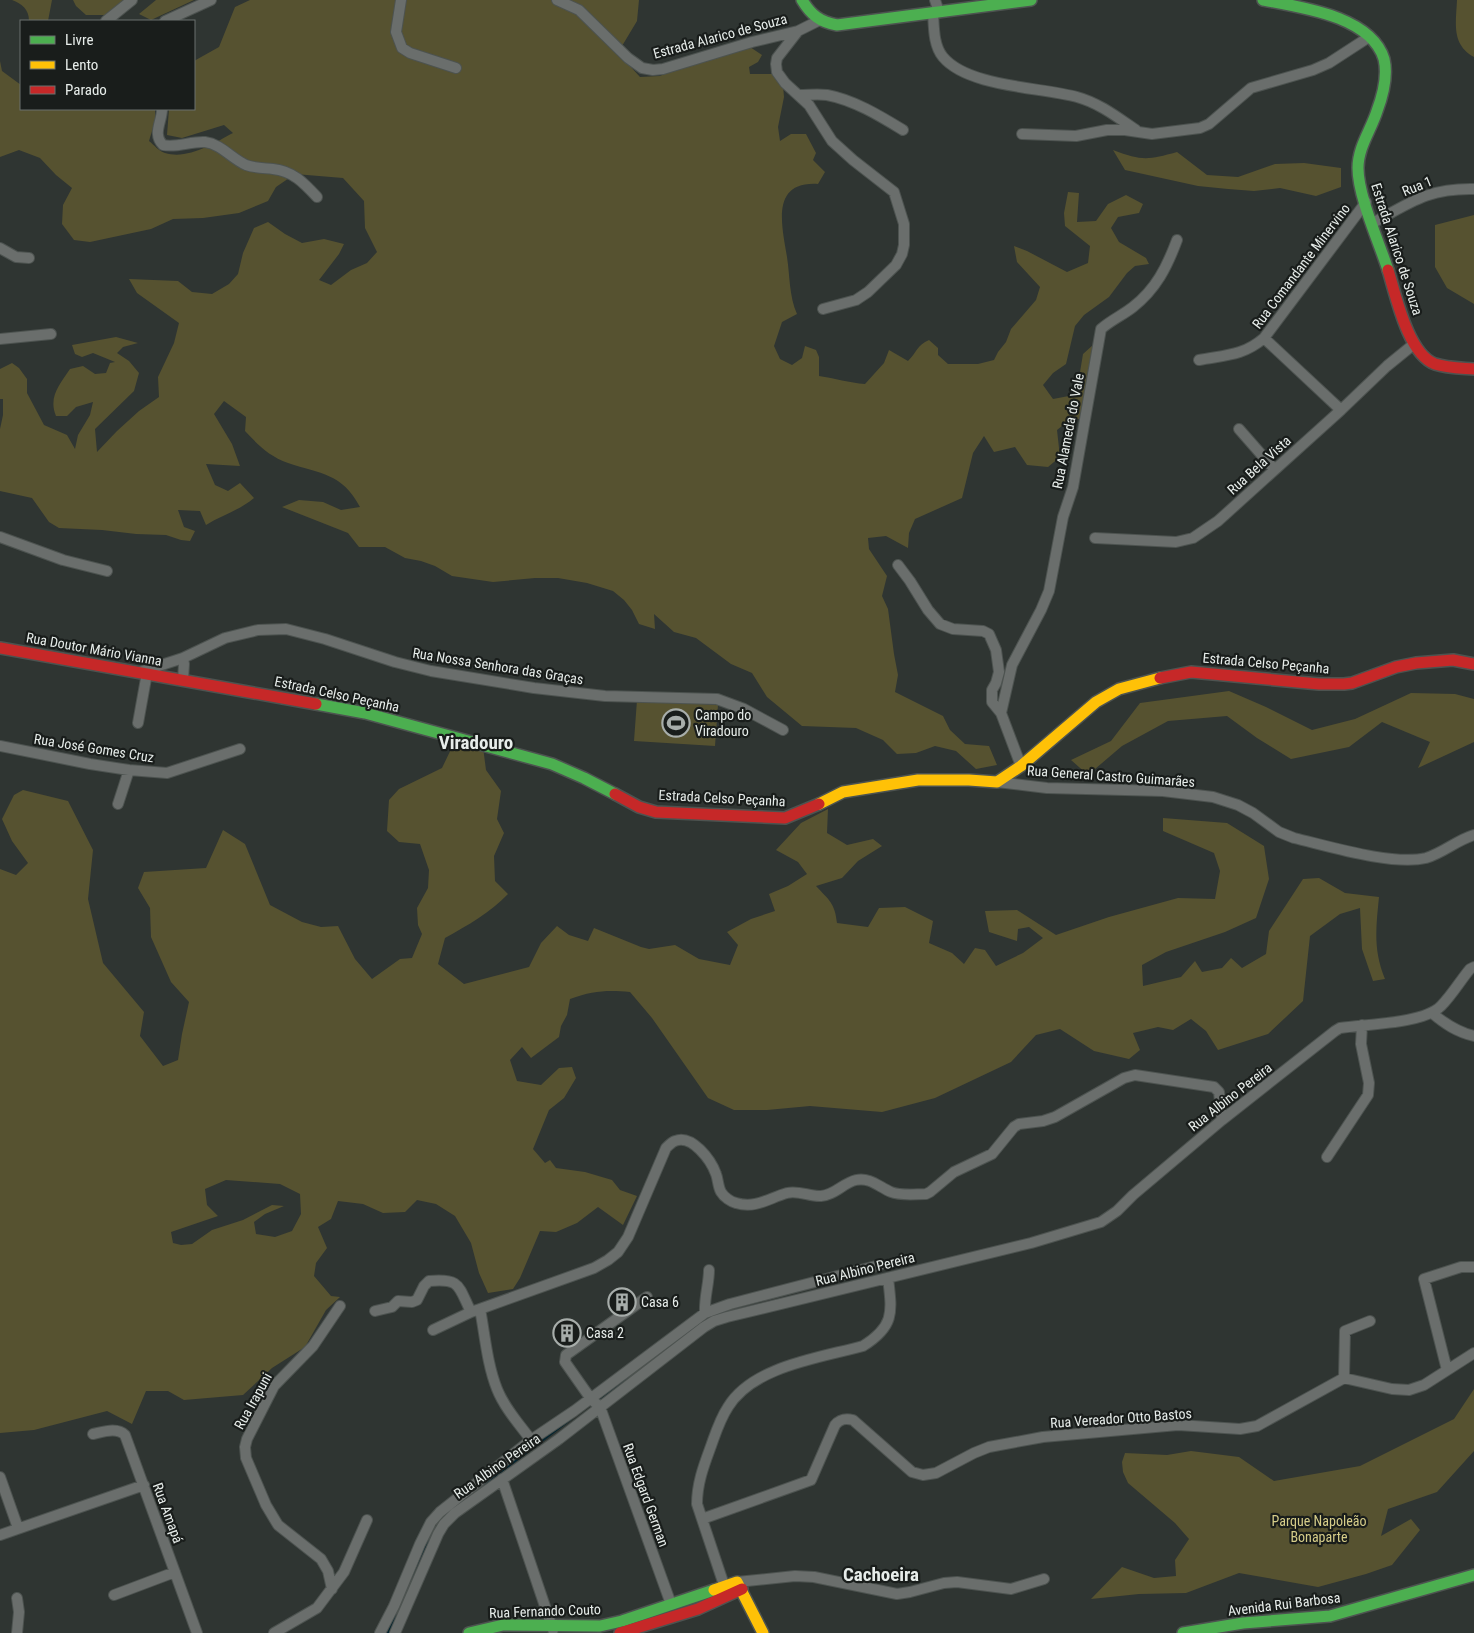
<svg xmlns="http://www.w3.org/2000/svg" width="1474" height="1633" viewBox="0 0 1474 1633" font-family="'Roboto Condensed',sans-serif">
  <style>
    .green { fill: #565230; fill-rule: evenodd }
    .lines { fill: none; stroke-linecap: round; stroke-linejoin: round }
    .stream { stroke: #04242f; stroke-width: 2.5 }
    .street-casing { stroke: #4d5350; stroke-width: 12 }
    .fast-casing { stroke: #4d5350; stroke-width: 14 }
    .slow-casing { stroke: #4d5350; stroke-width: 14 }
    .jam-casing { stroke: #4d5350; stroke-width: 14 }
    .street { stroke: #6a6e6c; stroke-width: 10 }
    .fast { stroke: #4caf50; stroke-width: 11 }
    .slow { stroke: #ffc107; stroke-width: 11 }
    .jam { stroke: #c62828; stroke-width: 11 }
    .labels { text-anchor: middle; stroke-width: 4.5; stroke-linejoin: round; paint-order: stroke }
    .street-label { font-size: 14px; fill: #e7edea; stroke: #191d1b }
    .poi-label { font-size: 14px; fill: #e7edea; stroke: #191d1b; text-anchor: start }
    .park-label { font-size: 14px; fill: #d6cd89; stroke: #191d1b }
    .district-label { font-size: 19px; font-weight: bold; fill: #e7edea; stroke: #191d1b }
  </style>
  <rect width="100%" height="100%" fill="#2f3532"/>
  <!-- green -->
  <path class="green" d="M12,0H52L48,21H29C29,9 22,4 12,0Z
    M73,0H125L106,15H86L76,6Z
    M156,0H194L151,20L139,14Z
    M250,0H553L579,11L625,58L629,65L640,77L660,76L677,68L750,47L762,55L758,62L749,67L750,74H773L783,86L784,97L778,127L780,141L791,134H806L816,153L813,160L825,172L818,184C770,181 782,226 787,257C790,276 789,296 797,314L782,322L774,346L780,359L792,365L802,358L805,346L816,350L819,357V376C835,378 849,383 865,384L884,363L889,350L908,361C917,352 917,345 929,340L938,348V355L948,364H978L994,360L998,352L1006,342L1011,329L1036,300L1040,287L1017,262L1014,246L1027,251L1067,272L1088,263L1090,246L1065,226L1064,213L1068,192L1079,193L1077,222L1096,221L1108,204L1126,195L1143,204L1139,213L1118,217L1111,228L1119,242L1146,258L1149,264L1135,266L1127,273L1109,297L1084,315L1075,326L1066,364L1053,373L1043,385L1053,399L1074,395L1079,378L1083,354L1093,345L1104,341L1090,363L1097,379L1085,420L1072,418L1057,430L1060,457L1048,467L1027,465L1015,447L994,452L984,436L973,453L962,498L915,519L909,533L908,548L886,536L868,538L869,549L887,576L882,596L888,609L894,654L898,675L895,692L943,716L950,730L965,744L989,746L997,765L976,769L956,751L935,746L916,753L897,754L883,740L856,728L802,726L767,697L752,673L731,664L696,638L674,632L654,614L655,629L639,624L632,610L624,600L613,591L587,583L558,578H535L493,582L452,576L435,566L421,561L405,558L385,547H359L348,533L282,507L299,500L323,502L341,510L360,507C342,473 321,474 288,463C269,456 258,445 245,431L246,417L224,401L214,414L232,444L240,466L206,464L215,485L228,491L240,483L254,498C240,510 222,515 206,525L200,511L178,510L184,527L195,531L190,541L181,540L166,535L136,534L102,530L59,528L49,522L32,498L0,491V429L3,415V399H0V369L12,363L19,368L27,379V393L44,425L67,435L75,449L78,435L90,415L93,402L76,407L67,416H56C48,397 60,384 70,369L83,366L95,374L106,373L110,363L115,362L93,353L82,357L75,354L72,345L116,337L138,343L123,347L117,353L129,361L139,373L134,391L95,429L97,452L117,431L139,411L159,397L158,377L174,343L179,323L137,293L129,279L178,281L192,292L212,294L229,284L238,274L243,253L254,228L268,222L285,234L302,243L324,239L344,244L339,254L319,280L331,285L351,270L367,263L377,252L365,228L364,201L343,178L295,174L276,187L268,201L239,213L203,218L173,219L151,229L90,242L74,240L62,224L63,205L72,188L56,175L40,158L19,150L0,157V61L2,71L21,85V109H155V121L149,141C154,145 160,152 165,153C188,160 214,143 233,133L224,125L182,138L167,135L169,109H194V61L219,47L235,7Z
    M561,0H639L637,21L622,46Z
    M1457,0H1474V57C1451,44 1456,23 1457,0Z
    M1113,150C1142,161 1148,160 1177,152L1207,175L1238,177L1275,164L1304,163L1341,168V187L1316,196L1280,188L1254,191L1228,189L1198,186L1125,170Z
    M1474,215V304L1447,288L1435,267V225Z
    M1229,691L1266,707L1312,730L1355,719L1411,693L1455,694L1474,699V742L1418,768L1430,742L1382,722L1349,747L1291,759L1257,738L1227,716L1168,721L1122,746L1088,775L1071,760L1111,741L1140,703Z
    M637,700L718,705L715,746L634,741Z
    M455,741L483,747L486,770L501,791L497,819L504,833L494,856L495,881L508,894C490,913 468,925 445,938L438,964L464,984L529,967L541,943L557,926L569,935L588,941L594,928L641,947L649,949L675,945L699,959L730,965L738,945L727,932L751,919L775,911L769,894L788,886L807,874L798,862L776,850L801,823L828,809L827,833L847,845L873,839L882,846L858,861L842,878L816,886C829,900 835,903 837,923L868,927L879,908L905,907L933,921L929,943L952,953L964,964L975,948L985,950L996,966L1023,953L1043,938L1029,927L1018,929L1017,941L989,932L985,911L1017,910L1056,935L1109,917L1178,898L1215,899L1220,871L1214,853L1163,831V818L1227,823L1264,846L1269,879L1256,918L1225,932L1166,952L1142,965L1143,986L1181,977L1195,961L1202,972L1222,968L1231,958L1242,968L1266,954L1269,931L1303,879L1319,878L1345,893L1379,897C1376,928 1373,950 1385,979L1373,981L1362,949L1360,908L1340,914L1310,936L1303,1001L1268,1034L1218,1050L1206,1031L1191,1019L1173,1030L1158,1027L1133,1033L1140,1050L1129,1059L1094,1051L1060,1029L1036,1035L1011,1062L935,1098L882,1112L810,1106L767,1110H734L708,1098L652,1018L630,992C606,990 593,991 570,999L567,1015L561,1026L559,1037L531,1058L522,1047L510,1060L517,1081L541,1085L559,1068L572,1067L576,1078L564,1098L549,1110L533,1149L545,1163L550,1160L556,1168L585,1172L612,1180L620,1190L637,1196L623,1225L598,1207L577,1223L556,1232L540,1231L520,1278L513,1289L488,1293L479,1273L471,1243L455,1216L436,1204L417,1200L405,1212L383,1213L363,1204L338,1201L331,1219L318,1227L327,1248L316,1263L314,1276L331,1296L340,1297L326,1310L305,1347L272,1368L243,1395L184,1400L168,1391H146L132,1424L107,1411L34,1430L0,1433V869L16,875L28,863L12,841L2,819L14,795L23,790L68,801L93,850L88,899L103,963L144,1012L140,1036L163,1066L178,1060L182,1034L189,1002L171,982L151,937L150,908L138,888L144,872L206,868L223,830L245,844L270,905L302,922L321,927L338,926L355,959L372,979L400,959L412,958L422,934L418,925L417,908L428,888L429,870L420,844L399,842L387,831L389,800L399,789L442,768ZM226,1180L280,1184L300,1194L301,1214L292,1231L275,1237L256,1234L254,1222L265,1214L284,1206L272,1205L243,1220L212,1230L192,1244L181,1245L173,1243L171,1232L218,1216L207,1205L205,1189Z
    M1474,1389V1451L1437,1492L1388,1509L1381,1536L1411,1519L1420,1530L1392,1565L1366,1574L1318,1587L1239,1573L1186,1593L1139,1594L1091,1599L1122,1567L1154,1578L1176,1576L1175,1560L1189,1539L1175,1523L1128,1483L1123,1472L1122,1462L1125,1453L1167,1455L1191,1451L1239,1457L1274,1481L1360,1466L1454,1419Z"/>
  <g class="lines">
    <!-- stream -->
    <path class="stream" d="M703,1321L713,1315
      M597,1400L682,1336
      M462,1501L572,1418
      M388,1633C408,1592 419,1544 450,1510"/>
    <!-- street casing -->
    <g class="street-casing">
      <path id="street" d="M401,0L396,32L402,48L410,53L456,68
        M557,0L579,10L628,58L642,68L653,70L663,69L752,42L798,31L818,21
        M935,0L939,12
        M933,12C934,26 933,45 943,57C968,87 1040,87 1077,97C1099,103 1117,117 1136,130
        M106,21L132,0
        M165,21L211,0
        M798,31L777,58L776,64L777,72L785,83L809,105L832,141L853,160L894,192L904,224V245L902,254L896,265L868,292L856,300L823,309
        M799,95C808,95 818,94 827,95C854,100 880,116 903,130
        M162,109C162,122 152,134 163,145C177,148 191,141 205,142C221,144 232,159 246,165C254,168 264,168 273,169C293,171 304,183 317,197
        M1022,134L1076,136L1107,130H1125L1152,134L1200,128L1209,124L1251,88L1313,70L1329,63L1369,37
        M1373,223C1411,202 1429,188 1474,189
        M0,248L16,257L29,258
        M1264,338L1341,410
        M0,339L51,334
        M1199,360C1225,355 1243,356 1264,338L1366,202
        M1239,429L1274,469
        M0,537L63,560L107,571
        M1095,538L1176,542L1193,538L1218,521L1341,410L1387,366L1414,344
        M898,565L910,581L928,610L940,624L953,629L983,631L989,634L996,650L999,672L996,683L992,690V702L1001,713
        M183,658L184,664L183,680
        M140,672L183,658L225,638L258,630L286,629L325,639L395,662L431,671L534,688L605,696L717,699L744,709L783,730
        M138,723L147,673
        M0,746L90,764L129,770L167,773L240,749
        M1021,766L1001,713L1012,665L1041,610L1049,591L1063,517L1073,487L1101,329C1111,320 1123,315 1133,307C1156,289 1167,267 1177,240
        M997,782L1047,788L1163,791L1213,797L1238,805L1253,813L1279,832L1294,838C1328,846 1393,866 1426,858C1443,853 1457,840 1474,835
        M118,804L129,770
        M1432,1013C1445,1024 1457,1032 1474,1036
        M1327,1157L1368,1095L1369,1083L1361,1044L1362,1025
        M647,1297L566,1355L565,1362L591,1399L600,1407L671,1604
        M480,1309L594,1268L608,1260L618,1252L628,1237L666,1148C668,1146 672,1142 675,1141C692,1134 711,1160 716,1174C718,1179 718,1187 721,1192C724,1197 731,1202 736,1203C756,1209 769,1198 787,1193C799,1190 810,1197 821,1196C835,1195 843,1183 856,1180C870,1177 879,1187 891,1192C901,1196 915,1194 926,1194L930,1192L954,1172L992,1154L1014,1127L1019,1124L1043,1121L1055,1117L1124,1078L1135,1075L1214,1087L1219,1092L1222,1120
        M375,1311L392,1307L398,1301L412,1302L417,1300L424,1286L429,1281C461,1278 458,1286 471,1312L480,1309C485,1335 487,1364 497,1389C504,1407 519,1424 531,1440
        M705,1313C704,1298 709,1284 709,1270
        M433,1330L471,1312
        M1447,1370L1424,1279L1461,1267H1474
        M1344,1378L1345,1331L1370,1321
        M93,1434C103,1432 117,1427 125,1435L197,1633
        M0,1477L18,1528
        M502,1479L553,1630
        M702,1519L811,1480L835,1425C840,1419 845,1418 853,1420L912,1472L923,1475L936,1473L974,1453L989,1447L1043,1437L1178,1425L1240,1429L1257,1426L1344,1378L1392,1389L1409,1390L1424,1385L1474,1353
        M0,1535L144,1485
        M737,1582L795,1576L814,1577L897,1594L910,1592L944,1583L957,1582L1011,1589L1044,1579
        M332,1589L328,1571L321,1559L278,1525L266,1505L246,1458L245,1447L247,1439L274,1386L313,1346L340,1306
        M726,1591L697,1504C697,1483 704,1465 711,1446C716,1432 720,1419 728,1407C753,1366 820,1358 863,1346C895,1326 892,1312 888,1278
        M114,1595L175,1572
        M17,1598L19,1612L17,1633
        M274,1633L317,1608L344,1572L367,1520
        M380,1633L394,1606L420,1544L431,1522L440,1512L531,1440L574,1411L705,1313L730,1304L880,1265
        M395,1633L438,1534L444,1524L455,1513L559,1439L704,1327L714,1321L727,1317L1031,1243L1101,1222L1117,1211L1133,1195L1222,1120L1335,1031L1340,1028C1366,1024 1423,1024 1441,1006C1452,995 1460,981 1470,969L1474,967"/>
    </g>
    <!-- fast casing -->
    <g class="fast-casing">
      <path id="fast" d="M802,0C811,15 820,22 837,25L1031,0
        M1263,0C1300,7 1371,16 1384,59C1388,76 1383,95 1377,111C1371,130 1358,147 1358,168C1358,196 1379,242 1388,270
        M316,704L365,713L552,764L584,778L615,794
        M469,1633L503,1625L600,1626L622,1621L714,1590
        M1183,1633L1243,1623L1330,1616L1474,1575"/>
    </g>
    <!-- slow casing -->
    <g class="slow-casing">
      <path id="slow" d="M819,804L843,792L918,780H969L997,782L1021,766L1096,702L1119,689L1160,678
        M714,1590L737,1582L763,1633"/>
    </g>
    <!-- jam casing -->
    <g class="jam-casing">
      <path id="jam" d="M1388,270C1396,296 1408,354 1435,364C1447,368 1462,368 1474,369
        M0,648L316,704
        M1160,678L1191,672L1319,684H1344L1352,683L1396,667L1416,663L1453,660L1474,664
        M615,794L639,807L656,812L785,818L819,804
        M620,1633L698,1609L742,1589"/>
    </g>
    <!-- street -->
    <use href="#street" class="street"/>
    <!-- fast -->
    <use href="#fast" class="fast"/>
    <!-- slow -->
    <use href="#slow" class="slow"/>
    <!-- jam -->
    <use href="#jam" class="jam"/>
  </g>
  <!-- icons -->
  <defs>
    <g id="stadium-ring" transform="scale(1.4375)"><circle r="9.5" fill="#191d1b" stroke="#a7adaa" stroke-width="1.5"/><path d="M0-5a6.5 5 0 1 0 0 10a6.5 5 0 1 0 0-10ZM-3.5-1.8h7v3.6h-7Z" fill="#a7adaa"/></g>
    <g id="building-ring" transform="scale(1.4375)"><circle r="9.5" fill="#191d1b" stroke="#a7adaa" stroke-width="1.5"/><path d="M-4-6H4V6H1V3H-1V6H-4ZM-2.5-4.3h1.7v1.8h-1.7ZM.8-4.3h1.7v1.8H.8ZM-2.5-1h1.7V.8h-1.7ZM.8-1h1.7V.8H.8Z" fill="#a7adaa"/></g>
  </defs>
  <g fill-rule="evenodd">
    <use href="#stadium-ring" x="676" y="723"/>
    <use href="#building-ring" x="622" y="1302"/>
    <use href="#building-ring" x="567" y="1333"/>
  </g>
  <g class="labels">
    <!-- street labels -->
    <g class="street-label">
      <text transform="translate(720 36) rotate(-15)" y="5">Estrada Alarico de Souza</text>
      <text transform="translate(1417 186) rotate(-22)" y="5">Rua 1</text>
      <text transform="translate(1397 249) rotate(72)" y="5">Estrada Alarico de Souza</text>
      <text transform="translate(1301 266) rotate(-53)" y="5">Rua Comandante Minervino</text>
      <text transform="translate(1068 431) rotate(-79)" y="5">Rua Alameda do Vale</text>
      <text transform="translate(1259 465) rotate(-42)" y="5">Rua Bela Vista</text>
      <text transform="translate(94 649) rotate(10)" y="5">Rua Doutor Mário Vianna</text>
      <text transform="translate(1266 663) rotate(5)" y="5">Estrada Celso Peçanha</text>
      <text transform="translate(498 666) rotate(9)" y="5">Rua Nossa Senhora das Graças</text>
      <text transform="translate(337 694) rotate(12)" y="5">Estrada Celso Peçanha</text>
      <text transform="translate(94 748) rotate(9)" y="5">Rua José Gomes Cruz</text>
      <text transform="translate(1111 776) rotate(4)" y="5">Rua General Castro Guimarães</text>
      <text transform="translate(722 798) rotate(3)" y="5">Estrada Celso Peçanha</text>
      <text transform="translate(1230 1097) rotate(-38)" y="5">Rua Albino Pereira</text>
      <text transform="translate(865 1269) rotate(-14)" y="5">Rua Albino Pereira</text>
      <text transform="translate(253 1401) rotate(-61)" y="5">Rua Irapuni</text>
      <text transform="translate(1121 1418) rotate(-4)" y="5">Rua Vereador Otto Bastos</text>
      <text transform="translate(497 1466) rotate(-35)" y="5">Rua Albino Pereira</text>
      <text transform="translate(646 1495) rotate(70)" y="5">Rua Edgard German</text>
      <text transform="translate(168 1513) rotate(70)" y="5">Rua Amapá</text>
      <text transform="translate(1284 1604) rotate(-7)" y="5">Avenida Rui Barbosa</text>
      <text transform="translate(545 1611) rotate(-2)" y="5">Rua Fernando Couto</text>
    </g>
    <!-- poi labels -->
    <g class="poi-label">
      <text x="695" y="720">Campo do<tspan x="695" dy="16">Viradouro</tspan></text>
      <text x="641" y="1307">Casa 6</text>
      <text x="586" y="1338">Casa 2</text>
    </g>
    <!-- park labels -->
    <g class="park-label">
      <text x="1319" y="1526">Parque Napoleão<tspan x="1319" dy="16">Bonaparte</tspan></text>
    </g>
    <!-- district labels -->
    <g class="district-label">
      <text x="476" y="749">Viradouro</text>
      <text x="881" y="1581">Cachoeira</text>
    </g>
  </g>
  <!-- legend -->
  <rect x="20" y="20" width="175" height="90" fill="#191d1b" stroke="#6b706e"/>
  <rect x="30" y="36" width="25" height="8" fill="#4caf50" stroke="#6b706e"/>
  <text x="65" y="45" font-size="15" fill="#e7edea">Livre</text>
  <rect x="30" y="61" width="25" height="8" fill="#ffc107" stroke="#6b706e"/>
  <text x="65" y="70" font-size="15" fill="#e7edea">Lento</text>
  <rect x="30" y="86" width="25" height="8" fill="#c62828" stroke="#6b706e"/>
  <text x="65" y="95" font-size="15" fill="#e7edea">Parado</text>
</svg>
